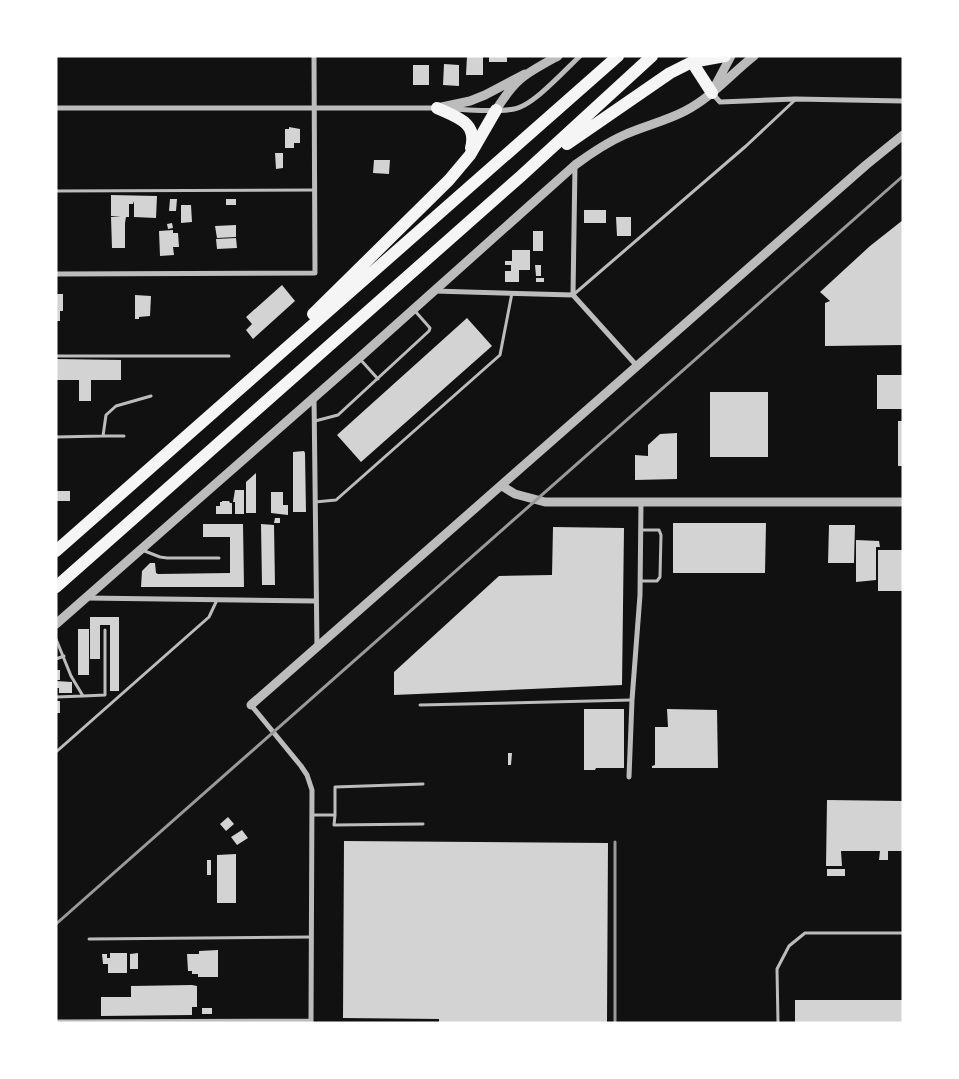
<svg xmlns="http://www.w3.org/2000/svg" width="959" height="1079" viewBox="0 0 959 1079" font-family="'IBM Plex Sans',sans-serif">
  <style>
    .building { fill: #d3d3d3 }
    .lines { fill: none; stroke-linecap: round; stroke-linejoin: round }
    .service { stroke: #bcbcbc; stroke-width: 3 }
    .minor { stroke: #bcbcbc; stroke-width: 5 }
    .tertiary { stroke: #bcbcbc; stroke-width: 9 }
    .motorway { stroke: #f5f5f5; stroke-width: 12 }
    .rail { stroke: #9a9a9a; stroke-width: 3 }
  </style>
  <rect width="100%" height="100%" fill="#111"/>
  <!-- building -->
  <path class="building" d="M467,56H483V75H466Z
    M489,56H507V62H489Z
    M444,64L459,65V86L443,85Z
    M413,65H429V85H413Z
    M289,127L300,129V143H294V148H285V129H289Z
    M275,153H283V168L276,169Z
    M374,160H390L389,174L373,173Z
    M111,195L157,196L156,218L134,217V201L133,204H129V217H126L125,223V248H112L111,217L121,216H111Z
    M170,199H177L176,211H169Z
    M226,199H236V205H226Z
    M181,205H191L192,222L181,223Z
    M584,210H606V223H584Z
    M616,217H631V236H617Z
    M903,220V345L825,346V303L830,301L820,292L870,246Z
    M172,223L173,228L168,229L167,224Z
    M236,225V237L217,238L215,226Z
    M173,230V233H178L179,247H173L174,255L160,256L159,231Z
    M533,231H543V251H533Z
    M236,238L237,248L217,249L216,239Z
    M512,250H530V270H519V282H505V271H511V265H505V261H512Z
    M535,265H541V276H536Z
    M536,278H544V282H536Z
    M282,285L295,301L253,339L246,330L252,324L246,317Z
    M56,294H63V311H60V321H56Z
    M135,295L151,296L150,316L139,317V319H135Z
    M467,318L492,346L361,462L337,435Z
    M56,359L121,360V380H91V401H79V380H56Z
    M877,375H903V409H877Z
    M710,392H768V457H710Z
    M898,421H903V466H898Z
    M677,433V479L635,480V455L648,456V445L660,434Z
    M304,451L305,453L306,512H293V452Z
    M256,473V513H246V482Z
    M235,490H244V514H235V502H233Z
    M56,491H70V501H56Z
    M271,492H283V505H288V515L271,513Z
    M222,501H229L230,503H232V514H216V506H220V502H222Z
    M275,518H280V523H274Z
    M673,523H766L765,573H673Z
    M203,524H243L244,587H141L142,571L150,563H155L156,573L158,574L230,573V537H203Z
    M261,524L274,525L275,585H262Z
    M829,525H855L854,563H828Z
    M553,527L624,528L622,685L394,695V672L499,576L552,575Z
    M856,540L879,541L880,547H876V580L856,582Z
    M878,550H903V591H878Z
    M90,617H119V691H110V625H100V659H90Z
    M78,629H89V675H78Z
    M56,670H60V680H56Z
    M56,681L72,682V693H59V688H56Z
    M56,701H60V713H56Z
    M584,709H624V768H596L595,770H584Z
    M667,709L717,710L718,768H652V766L655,765V727H668Z
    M508,753H512L511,765H508Z
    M827,800L903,801V851H888V860H879L880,851H841L842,866H826Z
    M228,817L234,824L226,831L220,824Z
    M242,830L248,838L237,845L231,837Z
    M344,841L608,843L607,1022L439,1023V1019L343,1018Z
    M236,854V903H217V855Z
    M207,860H211V875H207Z
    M827,869H845V876H827Z
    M218,950V977H198V974H192V971H188L187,954H199V951Z
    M110,953H127V973H108V964H103L102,954H107V958H110Z
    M138,953V969H130V954Z
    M192,985L197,986V1007H192V1015L101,1016V997H131V986Z
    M795,1000H903V1023H795Z
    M202,1008H212V1014H202Z"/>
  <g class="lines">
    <!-- service -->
    <path class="service" d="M56,191L315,190
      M573,295L746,146L795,100
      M56,356H229
      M359,358L378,379
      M315,421L338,415L429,331L430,328L415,311
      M103,436H124
      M56,437L103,436L106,415L116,406L151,396
      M315,502L336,500L500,355L512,293
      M142,550L160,557L167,558H219
      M640,581H657L660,577L661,535L659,530H641
      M56,639L71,676L83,696L105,695V630
      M56,659L64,656
      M56,697L83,696
      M420,705L632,700
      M56,752L209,617L217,600
      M312,815H335V787L423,784
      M335,815L334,825L423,824
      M89,939L311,937
      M778,1023L777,969L789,946L805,933H903"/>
    <!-- minor -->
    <path class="minor" d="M712,93L720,102L795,99L903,101
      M56,108H436
      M447,109C469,109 492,113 514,109C533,106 565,70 580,56
      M575,165L573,295L637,366
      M56,274L315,273L314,56
      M434,291L573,295
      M314,397L317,648
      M86,598L315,601
      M251,705L301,766L307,775L312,790L311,1023
      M629,777L632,700L640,595L641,502
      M56,1022L311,1021"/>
    <!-- tertiary -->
    <path class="tertiary" d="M715,86L731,56
      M437,108L470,101L485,95L525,74
      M496,110C516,78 525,74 558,56
      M502,486L515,494L545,502H903
      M56,624L359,358L575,165C590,154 606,143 624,135C644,126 666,121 685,111C711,98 731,74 754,56
      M251,705L866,165L903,135"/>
    <!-- motorway -->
    <path class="motorway" d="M692,62L725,56
      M437,108C456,117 478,122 471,148
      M567,144L670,73L692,62L712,93
      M313,314L449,180L470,155L496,110
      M56,551L618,56
      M56,587L520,177L652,56"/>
    <!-- rail -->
    <path class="rail" d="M56,924L903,176
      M615,1023V842"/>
  </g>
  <!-- border -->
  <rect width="959" height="1079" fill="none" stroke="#ffffff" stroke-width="115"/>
</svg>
